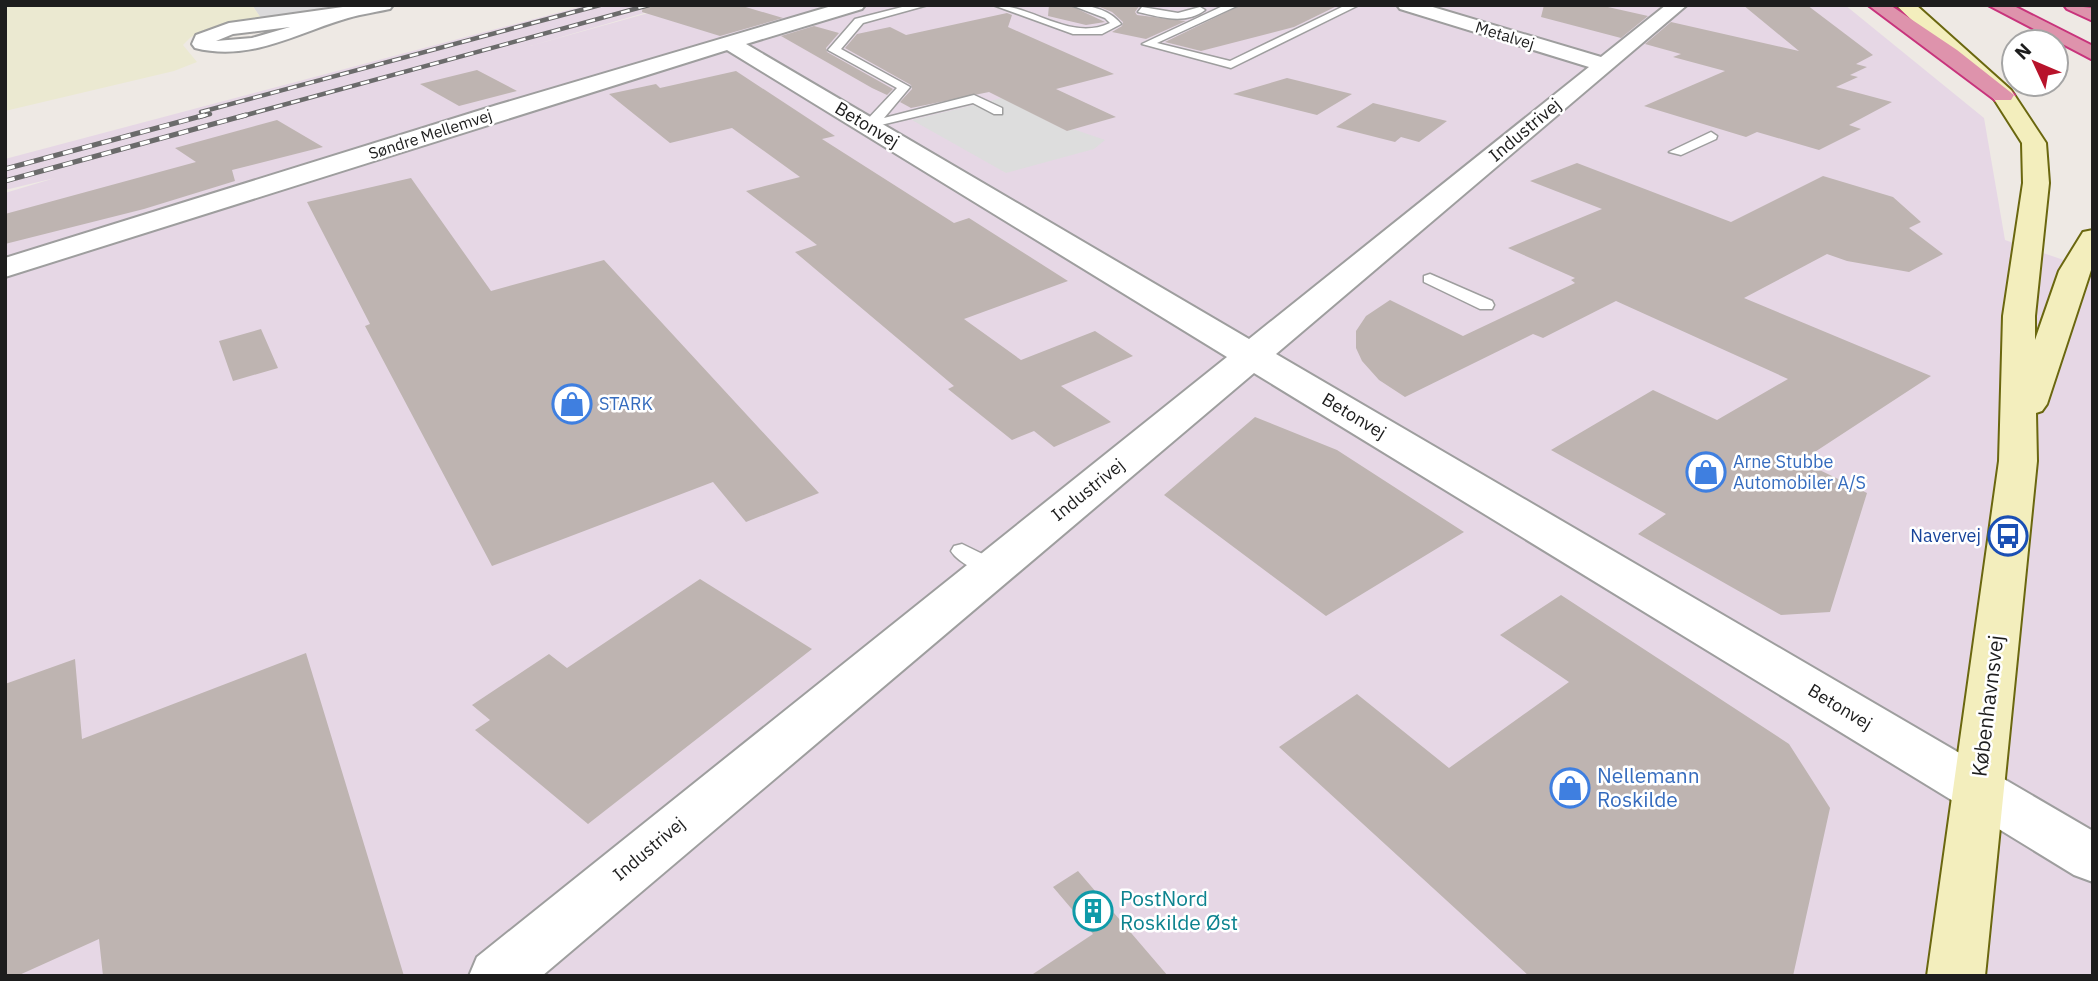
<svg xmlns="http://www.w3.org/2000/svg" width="2098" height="981" viewBox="0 0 2098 981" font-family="'IBM Plex Sans',sans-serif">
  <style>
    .residential { fill: #dbdadb }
    .industrial { fill: #e6d7e5 }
    .farmland { fill: #ebe9d1 }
    .parking { fill: #ddd }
    .building { fill: #beb4b1 }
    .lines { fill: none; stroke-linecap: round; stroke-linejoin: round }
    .lane-casing { stroke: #9e9e9e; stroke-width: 3 }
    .street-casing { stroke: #9e9e9e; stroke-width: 4 }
    .secondary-casing { stroke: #6a670f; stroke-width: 4 }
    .highway-casing { stroke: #c8347c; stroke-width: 4 }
    .lane { fill: #fff; fill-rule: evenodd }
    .street { fill: #fff; fill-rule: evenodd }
    .secondary { fill: #f3eebd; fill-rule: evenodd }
    .highway { fill: #de93ac; fill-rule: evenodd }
    .rail-far1-casing { stroke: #6b6b6b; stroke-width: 4.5 }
    .rail-casing { stroke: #6b6b6b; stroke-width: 5 }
    .rail-far1 { stroke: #fff; stroke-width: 2.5; stroke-dasharray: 9; stroke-linecap: butt }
    .rail { stroke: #fff; stroke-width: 3.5; stroke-dasharray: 10; stroke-linecap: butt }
    .labels { text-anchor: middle; stroke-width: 5; stroke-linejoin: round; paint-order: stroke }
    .far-street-label { font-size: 16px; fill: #1d1d1d; stroke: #fff }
    .street-label { font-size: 18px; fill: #1d1d1d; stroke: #fff }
    .shop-label { font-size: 18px; fill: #366cbe; stroke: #fff; text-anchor: start }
    .transit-label { font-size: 18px; fill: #164399; stroke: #fff; text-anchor: end }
    .near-street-label { font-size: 21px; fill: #1d1d1d; stroke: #fff }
    .near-shop-label { font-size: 21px; fill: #366cbe; stroke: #fff; text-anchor: start }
    .near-culture-label { font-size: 21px; fill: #0d838f; stroke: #fff; text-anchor: start }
  </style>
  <rect width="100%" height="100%" fill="#eee9e4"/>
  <!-- residential -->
  <path class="residential" d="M252,5H352L263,21Z"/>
  <!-- industrial -->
  <path class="industrial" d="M587,5H672L530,46L677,5H1845L1984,118L2005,240L2093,270V976H5V193L55,178L5,190V159Z"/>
  <!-- farmland -->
  <path class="farmland" d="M5,5H252L263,21L214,28L191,37L183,45L197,62L174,71L5,111Z"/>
  <!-- parking -->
  <path class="parking" d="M1002,98L1067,131L1073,129L1105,140L1094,149L1006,173L912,120Z"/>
  <!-- building -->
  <path class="building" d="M643,5H739L783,18L720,36L642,12Z
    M1049,5H1069L1105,22L1086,25L1048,16Z
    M1095,5H1140L1135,12L1137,15L1186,21L1146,39L1112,32L1122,26L1123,22L1112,12Z
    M1241,5H1339L1294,27L1201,51L1165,42Z
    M1544,5H1599L1648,16L1621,38L1541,17Z
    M1743,5H1807L1873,55L1856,64L1867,67L1850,75L1858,77L1836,87L1892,102L1849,125L1861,129L1819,150L1757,132L1746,137L1644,106L1725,71L1673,57L1681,54L1645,44L1671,22L1799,51Z
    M1007,13L1012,15L1008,27L1114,74L1056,89L1116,117L1067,131L989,92L911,108L900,102L912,89L911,85L845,48L857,34L890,27L906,35Z
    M814,26L839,33L826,48L827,52L893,89L887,95L872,88L781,36Z
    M477,70L517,91L459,106L420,84Z
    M736,71L835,136L822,139L954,223L969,218L1068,281L964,319L1021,360L1095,331L1133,356L1061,386L1111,422L1054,447L1034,431L1012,440L948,389L954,386L795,252L817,245L746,191L800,177L732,128L670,143L609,94L656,84L660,88Z
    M1287,78L1352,94L1317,115L1233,94Z
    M1373,103L1447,121L1419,142L1401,137L1395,142L1336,127Z
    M277,120L323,147L232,170L235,181L144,209L5,244V214L196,162L175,148Z
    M1577,163L1731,222L1823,176L1893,197L1921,222L1909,228L1943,254L1909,272L1847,261L1827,254L1744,298L1931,376L1801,461L1867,493L1830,612L1781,615L1638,534L1666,514L1551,450L1653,390L1717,420L1788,379L1616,301L1543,338L1533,334L1405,397L1379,380L1362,361L1356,348V331L1366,316L1390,300L1463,336L1575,283L1571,280L1575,278L1508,248L1602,209L1530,181Z
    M411,178L491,291L604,260L819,493L746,522L713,482L492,566L365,326L370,324L307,202Z
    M261,329L278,368L233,381L219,341Z
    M1255,417L1337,450L1464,532L1326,616L1164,495Z
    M700,579L812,649L588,824L475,730L490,720L472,705L549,654L567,668Z
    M1561,595L1789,744L1830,808L1793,976H1529L1279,747L1357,694L1449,768L1569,682L1500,635Z
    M306,653L404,976H103L99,939L17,976H5V684L75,659L82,739Z
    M1078,871L1168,976H1030L1093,934L1053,887Z"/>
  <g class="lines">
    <!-- lane casing -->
    <g class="lane-casing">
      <path id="lane" d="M910,5H928L863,23L841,49L910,87L884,118L974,95L1002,108V114H994L973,103L864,129V123L897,88L828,50L855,19Z
        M993,5C1033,5 1070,42 1110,23L1105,18L1071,5C1090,5 1109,9 1121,24L1102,34H1073Z
        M1225,5H1239L1157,43L1230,61L1346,5H1359L1231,68L1142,44Z
        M1142,7L1178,13L1200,7L1205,10C1186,25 1160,17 1138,12Z
        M1711,132L1717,136L1716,139L1681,155L1669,152Z
        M1430,274L1492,301L1494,305L1492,309H1480L1424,282V276Z
        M962,544L1001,563L1004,568L1001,573C986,577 959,564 951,551L954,546Z"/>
    </g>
    <!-- street casing -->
    <g class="street-casing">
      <path id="street" d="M357,5H393L390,9C376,12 362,14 348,18C296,33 251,62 195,48L192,44L196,35L229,23ZM290,27L252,38L216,41L233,34Z
        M835,5H865L862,9L746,44L1249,339L1589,67L1400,9L1397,5H1426L1601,57L1666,5H1687L1276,354L2093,831V882L2074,875L1254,373L542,976H469L477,957L1227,357L727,50L5,277V258L497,105Z"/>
    </g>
    <!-- secondary casing -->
    <g class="secondary-casing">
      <path id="secondary" d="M1896,5H1916L2011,90L2046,143L2049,183L2035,316V340L2059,271L2083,232L2093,230V264L2047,404L2042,411L2036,413L2037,461L1985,976H1927L1999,461L2003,316L2023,183L2022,143L1994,99Z"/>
    </g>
    <!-- highway casing -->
    <g class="highway-casing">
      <path id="highway" d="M1868,5H1890L1957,50L2014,95L2011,100H1995Z
        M1988,5H2012L2093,46V60Z
        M2064,5L2093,8V21L2067,9Z"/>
    </g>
    <!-- lane -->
    <use href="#lane" class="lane"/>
    <!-- street -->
    <use href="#street" class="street"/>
    <!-- secondary -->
    <use href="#secondary" class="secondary"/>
    <!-- highway -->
    <use href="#highway" class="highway"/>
    <!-- rail-far1 casing -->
    <g class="rail-far1-casing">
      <path id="rail-far1" d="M201,112L600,5
        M199,117L210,114
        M239,117L649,5"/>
    </g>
    <!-- rail casing -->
    <g class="rail-casing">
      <path id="rail" d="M5,169L205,115
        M5,181L246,115"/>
    </g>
    <!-- rail-far1 -->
    <use href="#rail-far1" class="rail-far1"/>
    <!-- rail -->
    <use href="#rail" class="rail"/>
  </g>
  <!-- icons -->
  <defs>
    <g id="shop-ring" transform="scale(2.0125)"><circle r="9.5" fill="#fff" stroke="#3f7fe0" stroke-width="1.5"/><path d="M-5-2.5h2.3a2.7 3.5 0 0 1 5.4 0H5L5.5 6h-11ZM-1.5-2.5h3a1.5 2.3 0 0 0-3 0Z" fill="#3f7fe0"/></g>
    <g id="bus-ring" transform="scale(2.0125)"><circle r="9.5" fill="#fff" stroke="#1a4fb4" stroke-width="1.5"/><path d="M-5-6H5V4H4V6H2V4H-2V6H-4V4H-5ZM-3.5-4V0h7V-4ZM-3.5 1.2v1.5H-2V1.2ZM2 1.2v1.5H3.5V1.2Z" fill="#1a4fb4"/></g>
    <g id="building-ring" transform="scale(2.0125)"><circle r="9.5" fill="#fff" stroke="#0f9aa8" stroke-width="1.5"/><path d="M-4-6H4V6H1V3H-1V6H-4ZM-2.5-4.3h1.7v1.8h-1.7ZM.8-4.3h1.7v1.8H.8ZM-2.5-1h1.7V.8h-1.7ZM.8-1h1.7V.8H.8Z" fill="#0f9aa8"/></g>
  </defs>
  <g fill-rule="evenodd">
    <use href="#shop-ring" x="572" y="404"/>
    <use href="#shop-ring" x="1706" y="472"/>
    <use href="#bus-ring" x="2008" y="536"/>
    <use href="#shop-ring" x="1570" y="788"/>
    <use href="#building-ring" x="1093" y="911"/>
  </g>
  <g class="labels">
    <!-- far-street labels -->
    <g class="far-street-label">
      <text transform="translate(1505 35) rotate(17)" y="6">Metalvej</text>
      <text transform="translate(430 134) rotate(-18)" y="6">Søndre Mellemvej</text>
    </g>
    <!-- street labels -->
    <g class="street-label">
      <text transform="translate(867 125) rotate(31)" y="6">Betonvej</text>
      <text transform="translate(1525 130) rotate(-40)" y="6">Industrivej</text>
      <text transform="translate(1354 416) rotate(31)" y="6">Betonvej</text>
      <text transform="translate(1088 490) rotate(-39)" y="6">Industrivej</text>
      <text transform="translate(1840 707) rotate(31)" y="6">Betonvej</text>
      <text transform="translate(649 849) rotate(-40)" y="6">Industrivej</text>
    </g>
    <!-- shop labels -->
    <g class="shop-label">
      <text x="599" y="410">STARK</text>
      <text x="1733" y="468">Arne Stubbe<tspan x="1733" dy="21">Automobiler A/S</tspan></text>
    </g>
    <!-- transit labels -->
    <g class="transit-label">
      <text x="1981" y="542">Navervej</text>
    </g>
    <!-- near-street labels -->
    <g class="near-street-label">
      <text transform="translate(1988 706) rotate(-83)" y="7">Københavnsvej</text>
    </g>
    <!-- near-shop labels -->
    <g class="near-shop-label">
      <text x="1597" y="783">Nellemann<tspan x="1597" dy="24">Roskilde</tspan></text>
    </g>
    <!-- near-culture labels -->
    <g class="near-culture-label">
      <text x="1120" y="906">PostNord<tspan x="1120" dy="24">Roskilde Øst</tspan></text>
    </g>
  </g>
  <!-- border -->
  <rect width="2098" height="981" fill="none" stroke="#1d1d1d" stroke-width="14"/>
  <!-- north arrow -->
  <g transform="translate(2035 63) rotate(314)"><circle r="33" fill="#ffffff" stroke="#a5a5a5" stroke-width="2"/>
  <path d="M0-5L12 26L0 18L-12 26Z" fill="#b8132b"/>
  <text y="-10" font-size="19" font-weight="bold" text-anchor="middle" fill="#1d1d1d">N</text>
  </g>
</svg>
